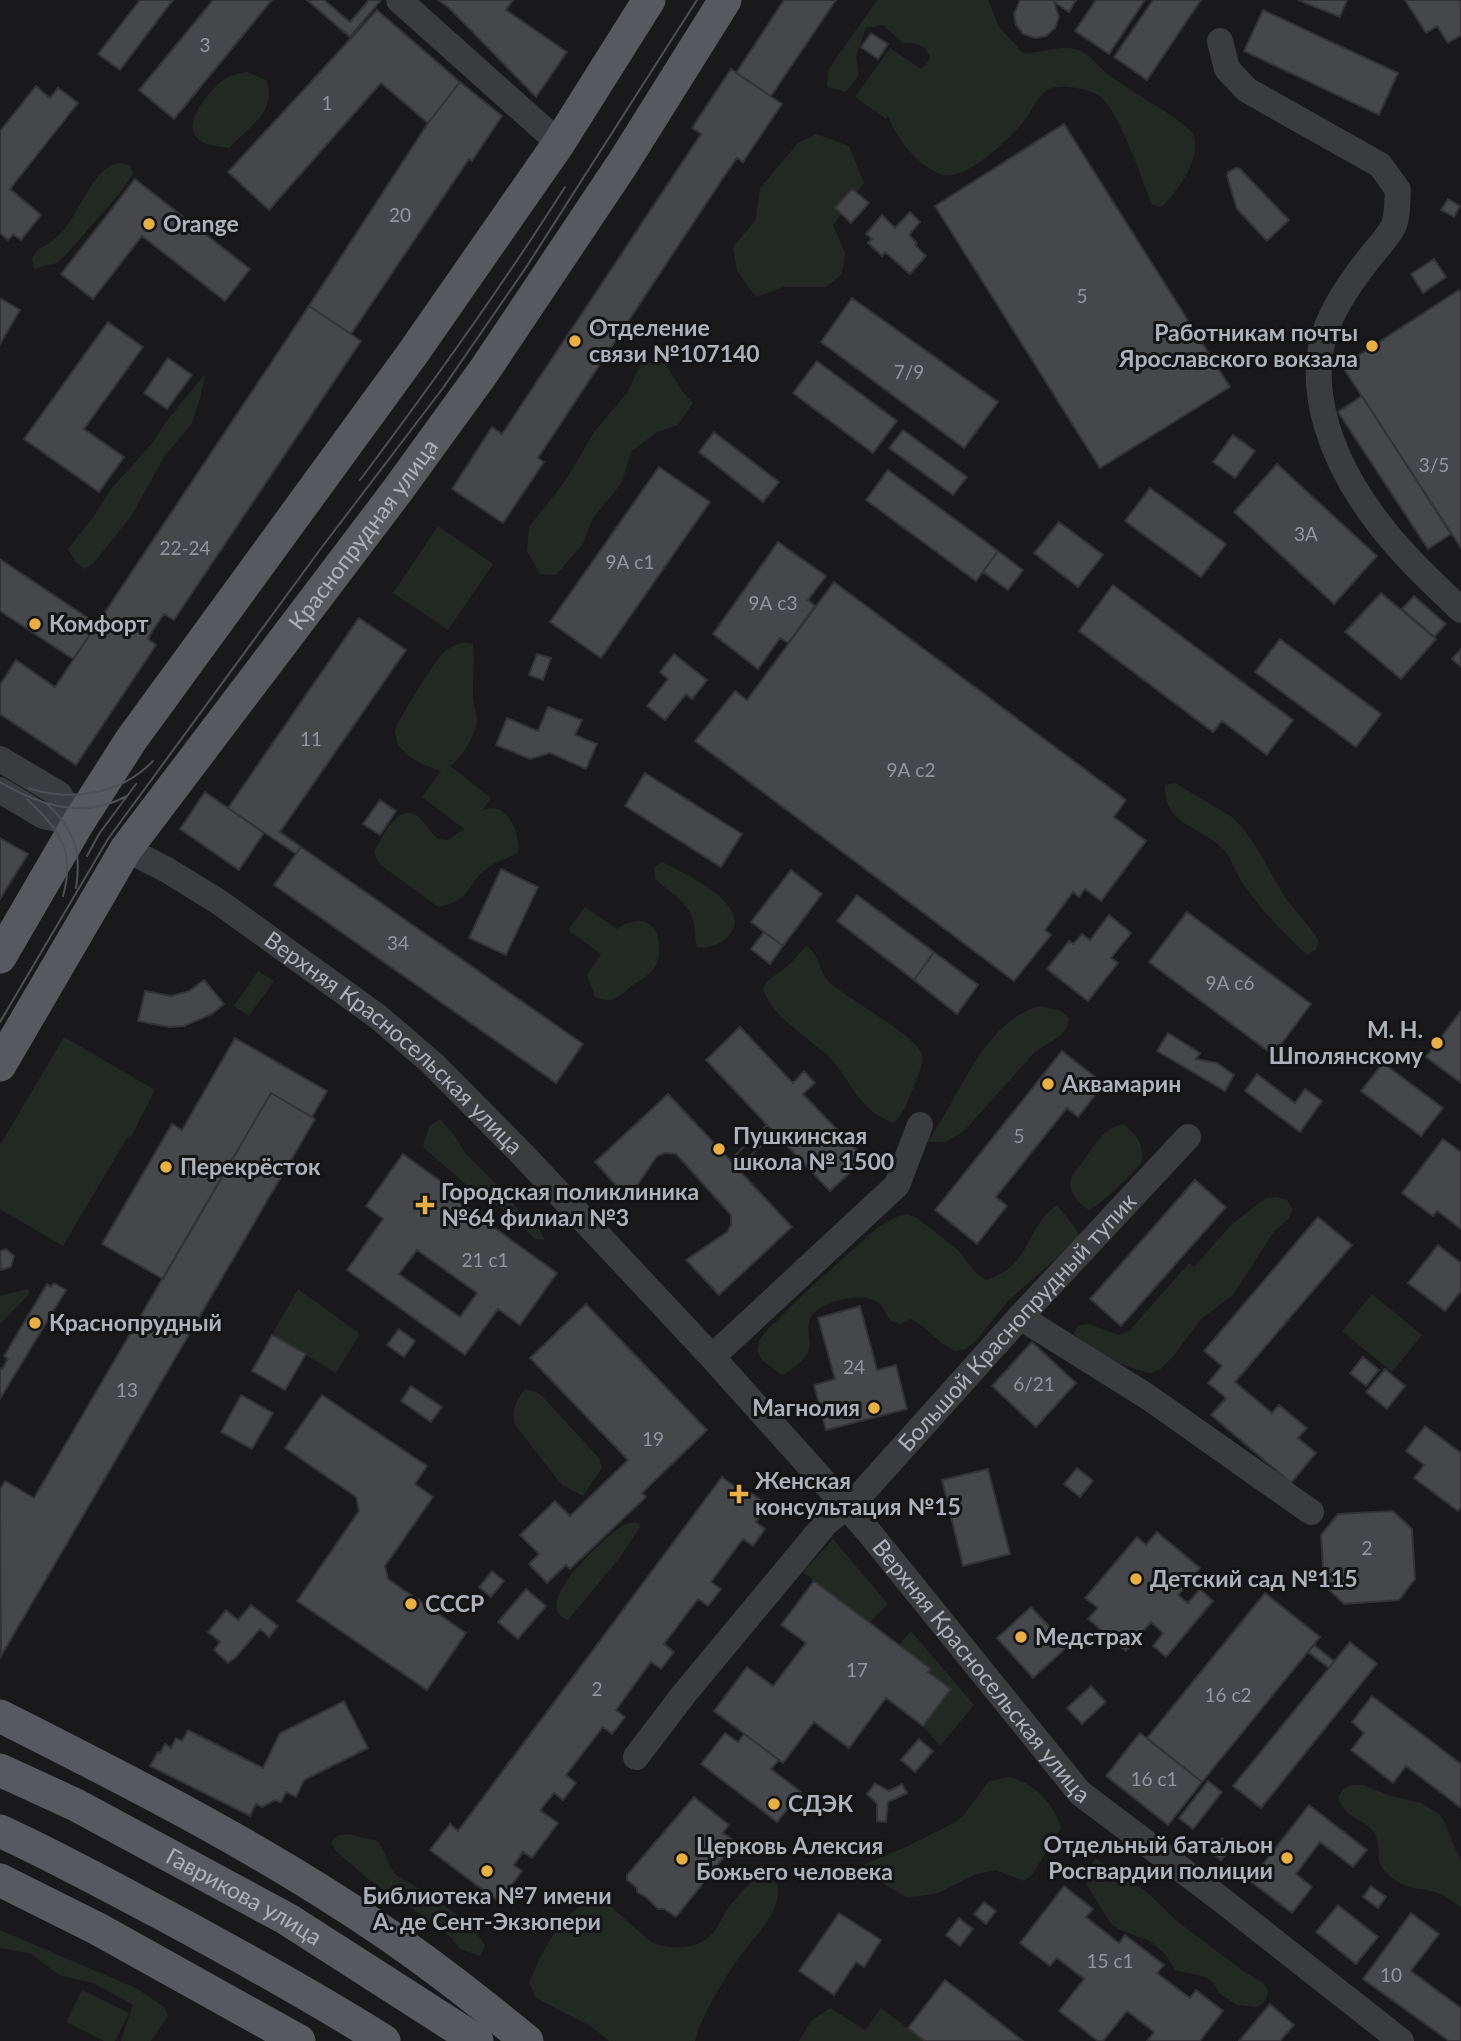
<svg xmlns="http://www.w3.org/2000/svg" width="1461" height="2041" viewBox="0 0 1461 2041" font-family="Lato,sans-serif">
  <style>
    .green { fill: #212922 }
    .building { fill: #46474b; stroke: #333337; stroke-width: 2; fill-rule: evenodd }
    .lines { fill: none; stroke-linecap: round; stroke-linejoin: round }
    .minor { stroke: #3b3c40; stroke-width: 26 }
    .major { stroke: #57595f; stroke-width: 33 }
    .tram { stroke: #4e5055; stroke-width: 2 }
    .poi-dot { fill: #e8af45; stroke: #141416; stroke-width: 2.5 }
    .labels { text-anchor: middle; stroke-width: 6; stroke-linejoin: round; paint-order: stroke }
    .number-label { font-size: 19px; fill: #93969e }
    .poi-label { font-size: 23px; font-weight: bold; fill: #adb1ba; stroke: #141416; text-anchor: start }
    .street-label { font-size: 23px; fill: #adb1ba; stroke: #141416 }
  </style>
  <rect width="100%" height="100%" fill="#19191b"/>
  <!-- green -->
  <path class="green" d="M877,0H988L999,27L1023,53C1041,54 1061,44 1078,50C1089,53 1095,63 1103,70C1131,94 1167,108 1193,133C1203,158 1178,190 1162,207L1152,205C1141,178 1122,118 1102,98C1092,89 1058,82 1046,91C1038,97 1033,108 1027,117C1014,135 975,172 952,175C943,177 934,171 927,167C910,155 895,135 888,116L886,119L855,97L890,48L921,69L926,65L930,57C925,44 916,43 903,43L883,25L866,28L856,57L859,75L846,92L827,87L828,70Z
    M247,72L266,80C279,111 247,128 229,148C219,146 204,146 197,138C181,123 212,87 225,79C232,75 239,73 247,72Z
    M816,134L849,146L864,183L833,225L845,253L842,274L826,287H784L756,297L737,271L733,247L755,221L760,188L798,143Z
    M120,163L130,165L133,174L121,192L65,256L57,263L34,269L32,258L38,249C81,233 84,168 120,163Z
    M641,363H665L682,391L693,403L678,425L657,432L632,451L621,484L593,518L583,544L556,575L540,574L527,551L529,527L566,480L594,432L627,393Z
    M205,374L201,395L191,425L164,457L132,515L93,564L84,569L76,562L68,549L94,516L111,489L154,441L165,423Z
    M438,526L493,564L448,630L393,593Z
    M463,642L473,644C476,664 471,684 474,704C475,710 478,719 476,726C474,737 460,760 450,766L491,798L482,811C505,798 521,832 518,852C509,859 498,860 489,867C466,883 472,901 438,907L386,869L378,862L374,852C382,838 397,801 419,817C426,823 431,833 438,839L448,840L464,829L422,797L441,771C426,766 404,758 397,742C397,741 395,732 395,731C397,721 436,659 444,652C450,647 456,645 463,642Z
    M1175,783L1232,817C1259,843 1267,870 1287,900C1297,914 1310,925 1318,940L1316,950L1307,955C1283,933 1260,909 1242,882C1235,872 1232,858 1223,849C1201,826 1163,826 1165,785Z
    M662,862C682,872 752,904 731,933C722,945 710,947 697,948C695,940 695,933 694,925C690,902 670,893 655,879L654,868Z
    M585,907L617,929C636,915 658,919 659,946C659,954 659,961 655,967C649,977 637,981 629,988C617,999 611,1004 595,997L587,975L601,954L568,930Z
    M807,946C821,957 818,970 829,982C847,999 918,1036 922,1055C924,1064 917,1077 914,1086C909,1099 904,1114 894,1123C856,1110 852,1079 827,1055C805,1035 773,1018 763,989C768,977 778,975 787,966C795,960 799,952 807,946Z
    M258,971L274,981L249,1016L234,1006Z
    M1040,1006L1061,1011L1069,1018L1067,1028L1060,1036L1035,1052L964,1131L946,1142H927C959,1100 982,1021 1040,1006Z
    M64,1037L155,1090L132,1135L127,1138L63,1246L0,1209V1145Z
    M440,1119L454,1135L465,1153L498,1186L524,1216L528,1224L540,1230L545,1240L535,1239L511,1216L470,1188L424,1148L423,1144L430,1125Z
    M1124,1124C1136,1135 1144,1144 1142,1162C1134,1172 1100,1206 1089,1210C1081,1205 1073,1198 1071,1189C1067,1177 1078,1169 1084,1160C1095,1145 1103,1127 1124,1124Z
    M1277,1197L1287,1200L1293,1209L1288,1219L1273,1233L1233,1295L1201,1319L1175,1354L1161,1369L1150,1373C1120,1366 1097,1355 1073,1334L1079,1325L1089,1324L1119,1335L1129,1331L1189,1263L1194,1267L1232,1224L1266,1198Z
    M1057,1205L1076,1229L1079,1238L1008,1301L974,1343L966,1349L955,1351C937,1343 927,1326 910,1319L901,1324L890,1321C887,1316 884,1307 879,1303C866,1291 824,1301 813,1314C797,1336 831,1348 782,1375L762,1360L757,1351L759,1341L765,1332L809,1289L878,1227L898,1216L908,1214L917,1218L958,1250L977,1274L986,1280C1031,1267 1025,1227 1057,1205Z
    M28,1289L30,1293L0,1324V1296Z
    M298,1289L360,1334L336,1373L272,1335Z
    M1372,1294L1422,1335L1392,1372L1342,1331Z
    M525,1389L535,1391L543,1397L599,1458L602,1468L583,1496L562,1485L515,1425C511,1409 516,1401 525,1389Z
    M635,1522L640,1524L639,1529L618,1560L568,1620C528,1606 604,1539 619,1528C624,1524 629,1523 635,1522Z
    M833,1539L888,1604L869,1623L803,1572Z
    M911,1631L974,1705L940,1746L923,1726L928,1672L931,1668L899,1645Z
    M1010,1777C1035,1784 1054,1803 1061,1828L1032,1875L1024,1881L995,1870L974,1875L938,1893L907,1898L861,1870L860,1866L906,1847L954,1823L963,1816L989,1781Z
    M1352,1785H1363L1391,1796L1421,1803L1439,1814L1445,1822L1452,1842L1461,1860V1907C1452,1901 1443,1894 1432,1891C1412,1887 1400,1888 1384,1870C1374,1859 1383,1843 1372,1830C1359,1816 1345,1818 1338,1798L1343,1789Z
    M348,1834L378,1841C386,1852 387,1866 397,1876C419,1887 476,1923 485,1946L480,1956L460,1949L451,1938L423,1916L368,1879L336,1851L331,1842L338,1835Z
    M1095,1858L1148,1893L1178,1922L1243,1971L1262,1982L1268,1990L1266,2000L1258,2007L1237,2005L1219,1993L1214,1983L1206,1977L1175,1970L1166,1955L1150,1941L1120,1930L1111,1924L1088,1887L1085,1877Z
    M760,1876L770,1878L778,1885C780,1913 760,1930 744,1951C728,1972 701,2016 695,2041H609L592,2027L536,1998L529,1983C543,1948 559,1918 591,1898L602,1899L651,1942C668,1950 695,1950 710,1936C718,1929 722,1917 728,1908C737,1897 749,1883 760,1876Z
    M0,1930L138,1989L164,2007L168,2016L151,2041H121L133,2005L93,1983L59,1975L31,1954L0,1948Z
    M82,1990L129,2013L115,2041H104L66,2022Z
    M830,2008L865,2030L881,2008L925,2041H799L811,2021Z"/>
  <!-- building -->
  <path class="building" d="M140,0H173L120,70L98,54Z
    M213,0H272L174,119L139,90Z
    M307,0H324L350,22L369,0H381L350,37Z
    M438,0H513L506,10L567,52L536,97L449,8Z
    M784,0H836L771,96L736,73Z
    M1020,0H1076L1069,12L1054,2L1059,17L1055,28L1046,36L1035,38L1023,34L1016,25L1014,14Z
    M1096,0H1145L1109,54L1075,31Z
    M1153,0H1201L1147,80L1114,57Z
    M1298,0H1347L1340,17Z
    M1405,0H1459L1461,3V35L1448,43L1437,26L1426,33Z
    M377,10L460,82L428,123L381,83L269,210L228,172Z
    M1263,10L1398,73L1379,115L1244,51Z
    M871,33L888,44L878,59L861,47Z
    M731,69L782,104L743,162L737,158L721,181L538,458L544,462L503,523L452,489L492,427L502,434L555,354L701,134L692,128Z
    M460,82L502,116L472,161L469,159L351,334L309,306L428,123Z
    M36,86L50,98L58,88L78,103L10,189L41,215L21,240L13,234L8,240L0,233V131Z
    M1064,124L1230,387L1100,468L935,206Z
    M1236,168L1240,169L1289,220L1267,241L1237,209L1227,176L1228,172Z
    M135,179L250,269L225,301L142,236L93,299L61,274Z
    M852,189L869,203L851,223L835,208Z
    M1448,199L1460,206L1454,217L1441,210Z
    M910,212L920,222L909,235L917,243L915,245L926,256L910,274L885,252L882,256L868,243L872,239L866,234L882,215L895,228Z
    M1434,259L1446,277L1423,293L1411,274Z
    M1459,290L1461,294V548L1342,366Z
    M0,298L20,310L0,344Z
    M852,298L998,402L964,448L821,342Z
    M309,306L361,341L174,620L164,614L153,630L148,639L156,645L76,765L0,714V685L16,660L55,687Z
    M108,322L143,347L84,429L124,457L99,492L24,439Z
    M168,358L192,375L167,409L144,393Z
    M817,361L897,421L873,453L793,393Z
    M1362,396L1451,534L1428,549L1338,412Z
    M903,430L967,477L953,495L889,448Z
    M714,432L779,482L763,502L699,452Z
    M1233,435L1255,451L1235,478L1213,462Z
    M1277,464L1377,556L1334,604L1234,512Z
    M659,467L710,502L601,658L550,622Z
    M888,470L998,551L976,581L866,500Z
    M1150,488L1226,544L1201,577L1125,521Z
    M1059,522L1103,555L1078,587L1034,553Z
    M778,542L826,576L808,600L815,606L788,643L780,638L758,669L713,634Z
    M998,551L1023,570L1008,590L983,572Z
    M0,559L97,624L73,659L0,611Z
    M834,582L1126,800L1114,817L1146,841L1101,901L1085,889L1079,897L1073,892L1045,930L1051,935L1014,981L695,741L735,691L747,700Z
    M1113,585L1293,720L1267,755L1222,721L1213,732L1079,631Z
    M1381,593L1436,639L1401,679L1345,632Z
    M1414,596L1446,624L1434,637L1402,609Z
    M359,618L406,650L280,832L301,847L296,854L228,808Z
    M1280,639L1381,714L1356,747L1255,672Z
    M1461,649V667L1452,659Z
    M537,654L551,658L543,680L529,675Z
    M674,654L707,680L692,699L686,694L665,720L647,706L668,679L660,672Z
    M548,707L582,720L575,735L597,744L586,769L550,753L530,759L496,745L507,718L538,731Z
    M645,773L742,834L721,867L625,806Z
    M205,792L264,833L239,870L180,829Z
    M380,800L396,811L380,835L363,824Z
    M0,838L28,854L0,899Z
    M301,847L583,1044L556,1083L274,885Z
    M501,869L538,887L506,955L469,938Z
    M791,870L822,894L783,946L751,922Z
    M857,895L934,952L914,980L837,921Z
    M1187,912L1311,1004L1273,1055L1149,962Z
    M1109,915L1131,933L1111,958L1118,963L1088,1001L1047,969L1069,941L1073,944L1082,934L1090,940Z
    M764,932L783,946L770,964L751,949Z
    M934,952L978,985L957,1014L914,980Z
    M204,980L224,1004L212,1014L184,1026L169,1027L138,1021L145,991L171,996L189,991Z
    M1461,1011V1083L1426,1057Z
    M740,1027L793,1083L804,1071L815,1083L803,1094L865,1159L830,1191L775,1133L737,1168L792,1227L719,1295L686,1260L727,1232L731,1225V1215L676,1154L665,1153L657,1156L638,1184L631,1189L621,1191L595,1162L668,1094L730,1160L767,1125L706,1060Z
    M1168,1033L1200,1053L1196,1059L1217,1063L1234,1075L1225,1091L1157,1051Z
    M235,1038L327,1091L312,1117L271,1093L163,1279L102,1244L172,1124L182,1130Z
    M1062,1051L1104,1084L1078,1117L1067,1108L996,1197L1007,1206L977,1244L935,1210Z
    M1383,1063L1443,1108L1421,1136L1361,1091Z
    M1257,1074L1295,1103L1305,1089L1322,1101L1300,1132L1245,1091Z
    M271,1093L315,1119L1,1656L0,1489L5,1481L34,1498Z
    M767,1125L775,1133L737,1168L730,1160Z
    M1443,1139L1461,1152V1229L1437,1211L1433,1216L1402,1193Z
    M403,1154L464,1198L460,1203L557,1273L520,1325L498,1309L465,1355L347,1270L383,1219L366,1206ZM417,1250L477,1293L460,1317L399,1274Z
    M1195,1180L1226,1207L1121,1326L1090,1299Z
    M1318,1217L1352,1245L1235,1382L1272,1413L1279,1405L1307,1428L1298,1438L1316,1453L1291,1483L1211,1415L1226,1398L1208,1383L1222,1366L1204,1351Z
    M1438,1245L1461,1263V1291L1445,1311L1408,1283Z
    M6,1249L14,1256L11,1267L1,1270L0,1251Z
    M54,1283L66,1290L0,1399V1368L2,1369L8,1359L4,1356L47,1284L51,1287Z
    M586,1304L707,1430L642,1493L646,1497L570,1569L566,1565L547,1583L529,1564L539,1554L520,1535L555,1501L570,1516L628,1460L530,1358Z
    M860,1306L877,1370L896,1365L907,1409L826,1430L814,1385L835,1379L818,1318Z
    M399,1329L415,1341L404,1357L387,1345Z
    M272,1335L306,1354L285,1390L252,1371Z
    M1032,1342L1076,1383L1036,1427L992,1386Z
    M1363,1357L1379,1370L1366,1386L1350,1373Z
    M1385,1369L1405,1386L1387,1409L1366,1392Z
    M411,1386L442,1407L431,1422L401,1401Z
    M241,1395L273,1413L252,1449L221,1432Z
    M322,1395L427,1466L415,1484L433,1497L385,1566L388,1579L466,1633L427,1690L297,1601L359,1511L356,1497L285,1448Z
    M1425,1426L1461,1453V1507L1458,1511L1414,1478L1424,1465L1406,1451Z
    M1077,1468L1093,1481L1080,1497L1064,1484Z
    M988,1469L1010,1554L963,1566L942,1480Z
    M722,1477L749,1497L751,1493L768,1505L756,1522L765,1529L753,1546L743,1539L711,1582L721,1589L708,1606L698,1599L664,1644L674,1652L661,1669L651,1662L616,1710L625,1717L612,1734L603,1727L566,1775L576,1783L570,1791L563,1800L554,1793L540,1810L558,1823L532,1858L523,1852L514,1865L522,1871L499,1902L430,1850L450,1824L458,1831Z
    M1393,1511L1412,1529L1415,1579L1399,1600L1344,1604L1324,1585L1321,1535L1338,1514Z
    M1157,1532L1200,1568L1178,1595L1188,1603L1200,1589L1213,1601L1166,1657L1153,1646L1163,1633L1151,1622L1126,1651L1088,1619L1098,1608L1085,1598L1137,1537L1146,1545Z
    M492,1571L504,1581L491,1597L479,1587Z
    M814,1581L931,1669L928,1672L951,1689L923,1726L886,1698L849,1748L814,1722L783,1763L714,1711L747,1667L773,1686L806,1643L781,1625Z
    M526,1589L546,1606L518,1639L498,1622Z
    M1265,1593L1320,1637L1202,1782L1147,1738Z
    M251,1605L278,1626L269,1637L260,1629L236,1657L228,1663L214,1650L220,1642L208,1632L226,1610L238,1620Z
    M1031,1607L1068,1646L1033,1678L997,1638Z
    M1350,1642L1377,1664L1261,1808L1233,1786Z
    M1314,1645L1334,1661L1329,1668L1308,1652Z
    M1091,1686L1106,1702L1082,1724L1067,1708Z
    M1372,1696L1461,1764V1808L1406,1766L1393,1783L1351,1750L1364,1733L1352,1722Z
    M344,1701L368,1748L304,1780L296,1797L286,1792L281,1802L275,1800L262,1807L256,1804L250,1816L150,1766L158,1752L160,1753L165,1744L171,1748L176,1738L182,1741L188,1730L263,1768L280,1733Z
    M725,1733L738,1742L744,1734L779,1760L771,1769L801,1792L777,1822L701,1764Z
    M1140,1733L1202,1782L1168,1825L1106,1776Z
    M919,1739L933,1751L915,1772L901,1760Z
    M1208,1781L1222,1792L1193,1829L1179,1818Z
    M875,1783L889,1791L902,1784L907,1793L888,1802L886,1822L877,1821V1804L867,1794Z
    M694,1797L729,1825L723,1833L736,1842L676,1917L664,1909H658L647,1898L637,1892V1888L627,1880V1875Z
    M1309,1805L1367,1850L1353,1867L1320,1842L1296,1874L1312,1887L1292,1913L1250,1881Z
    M1222,1838L1233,1846L1221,1860L1211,1852Z
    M1064,1886L1093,1909L1086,1917L1119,1943L1125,1935L1164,1965L1157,1973L1190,1998L1196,1990L1223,2011L1200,2041H1147L1154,2032L1127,2011L1103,2041H1098L1059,2011L1084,1979L1057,1958L1050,1966L1020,1943Z
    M1371,1886L1386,1897L1378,1908L1363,1897Z
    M984,1902L996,1911L986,1924L974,1914Z
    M1338,1905L1378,1937L1356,1964L1316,1932Z
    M839,1913L881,1940L864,1967L856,1962L834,1995L799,1971Z
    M1411,1913L1439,1934L1411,1971L1461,2008V2041H1449L1363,1979Z
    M959,1918L973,1929L960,1946L946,1935Z
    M945,1980L969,1998L1023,2041H925L908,2028Z
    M1270,2004L1294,2025L1280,2041H1239Z"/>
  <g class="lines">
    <!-- minor -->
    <g class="minor">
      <path d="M399,0L559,143"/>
      <path d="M1220,41L1227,69L1247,90L1380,165L1398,190C1397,201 1398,217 1393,227C1388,237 1378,247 1371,256C1355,276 1338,300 1328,324C1302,389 1335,465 1374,517C1399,552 1431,581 1461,610"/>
      <path d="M0,759L59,794L78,823"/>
      <path d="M0,790L43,816L78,823"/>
      <path id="s1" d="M126,849L167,870L219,902L377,1016L433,1064L524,1156L712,1357L868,1531L1080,1793L1218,1897L1401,2041"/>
      <path d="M1020,1317L1148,1397L1311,1512"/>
      <path d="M712,1357L897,1185L920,1125"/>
      <path id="s2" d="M636,1757L684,1694L826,1523L863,1492L1020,1317L1188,1137"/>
    </g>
    <!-- major -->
    <g class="major">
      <path d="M0,957L78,823L131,740L413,353L559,143L649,0"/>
      <path id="s3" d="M0,1065L126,849L397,491L484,371L623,163L725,0"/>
      <path d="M0,1716C131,1782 263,1849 384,1932C434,1966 481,2003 527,2041"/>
      <path id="s4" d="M0,1770L76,1805L287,1919L477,2041"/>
      <path d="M0,1831C57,1857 111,1887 166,1916C240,1956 313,1996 384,2041"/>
      <path d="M0,1880L98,1929L299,2041"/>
    </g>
    <!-- tram -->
    <path class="tram" d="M360,480C432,384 501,288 565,187
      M0,782C39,805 83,820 127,796
      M28,788C72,802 120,795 153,761
      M27,799C59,830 76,850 63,896
      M47,804C74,828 82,852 76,888
      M87,856L99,834L136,784
      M0,1022L108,839L322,547L443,388L525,269L697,0"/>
  </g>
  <!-- markers -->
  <g class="poi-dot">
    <circle cx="149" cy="224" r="7"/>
    <circle cx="575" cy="341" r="7"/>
    <circle cx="1372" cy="346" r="7"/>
    <circle cx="35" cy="624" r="7"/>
    <circle cx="1437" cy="1043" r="7"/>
    <circle cx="1048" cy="1084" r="7"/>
    <circle cx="719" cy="1149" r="7"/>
    <circle cx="166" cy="1167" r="7"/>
    <path d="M421.5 1194.5h7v7h7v7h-7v7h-7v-7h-7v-7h7z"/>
    <circle cx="35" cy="1323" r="7"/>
    <circle cx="874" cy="1408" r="7"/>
    <path d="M735.5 1483.5h7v7h7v7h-7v7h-7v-7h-7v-7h7z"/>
    <circle cx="1136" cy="1579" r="7"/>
    <circle cx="411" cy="1604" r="7"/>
    <circle cx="1021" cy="1637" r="7"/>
    <circle cx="774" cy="1804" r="7"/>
    <circle cx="1287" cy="1858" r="7"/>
    <circle cx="682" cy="1859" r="7"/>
    <circle cx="487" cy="1871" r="7"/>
  </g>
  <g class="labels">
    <!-- number labels -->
    <g class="number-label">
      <text x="205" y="52">3</text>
      <text x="327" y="110">1</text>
      <text x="400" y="222">20</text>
      <text x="1082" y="303">5</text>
      <text x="909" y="379">7/9</text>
      <text x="1434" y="472">3/5</text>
      <text x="1306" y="541">3А</text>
      <text x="185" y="555">22-24</text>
      <text x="630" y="569">9А с1</text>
      <text x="773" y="610">9А с3</text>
      <text x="311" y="746">11</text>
      <text x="911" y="777">9А с2</text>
      <text x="398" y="950">34</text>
      <text x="1230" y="990">9А с6</text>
      <text x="1019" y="1143">5</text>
      <text x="485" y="1267">21 с1</text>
      <text x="854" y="1374">24</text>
      <text x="1034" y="1391">6/21</text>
      <text x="127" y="1397">13</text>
      <text x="653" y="1446">19</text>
      <text x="1367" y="1555">2</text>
      <text x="857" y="1677">17</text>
      <text x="597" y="1696">2</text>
      <text x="1228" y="1702">16 с2</text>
      <text x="1154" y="1786">16 с1</text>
      <text x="1110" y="1968">15 с1</text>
      <text x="1391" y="1982">10</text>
    </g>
    <!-- poi labels -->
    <g class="poi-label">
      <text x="163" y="232">Orange</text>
      <text x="589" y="336">Отделение<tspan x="589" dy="26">связи №107140</tspan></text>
      <text x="1358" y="341" text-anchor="end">Работникам почты<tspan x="1358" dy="26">Ярославского вокзала</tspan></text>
      <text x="49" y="632">Комфорт</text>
      <text x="1423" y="1038" text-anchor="end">М. Н.<tspan x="1423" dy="26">Шполянскому</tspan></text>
      <text x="1062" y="1092">Аквамарин</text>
      <text x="733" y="1144">Пушкинская<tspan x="733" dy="26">школа № 1500</tspan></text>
      <text x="180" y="1175">Перекрёсток</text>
      <text x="441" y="1200">Городская поликлиника<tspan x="441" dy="26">№64 филиал №3</tspan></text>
      <text x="49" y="1331">Краснопрудный</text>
      <text x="860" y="1416" text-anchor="end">Магнолия</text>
      <text x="755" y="1489">Женская<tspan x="755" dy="26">консультация №15</tspan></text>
      <text x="1150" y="1587">Детский сад №115</text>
      <text x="425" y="1612">СССР</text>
      <text x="1035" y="1645">Медстрах</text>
      <text x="788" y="1812">СДЭК</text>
      <text x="1273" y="1853" text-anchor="end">Отдельный батальон<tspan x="1273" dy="26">Росгвардии полиции</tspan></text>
      <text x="696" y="1854">Церковь Алексия<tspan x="696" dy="26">Божьего человека</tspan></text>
      <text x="487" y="1904" text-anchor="middle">Библиотека №7 имени<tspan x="487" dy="26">А. де Сент-Экзюпери</tspan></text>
    </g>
    <!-- street labels -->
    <g class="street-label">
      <text dy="8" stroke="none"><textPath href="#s3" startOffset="644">Краснопрудная улица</textPath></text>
      <text dy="8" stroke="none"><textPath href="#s1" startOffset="332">Верхняя Красносельская улица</textPath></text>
      <text dy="8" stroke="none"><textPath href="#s2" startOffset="579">Большой Краснопрудный тупик</textPath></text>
      <text dy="8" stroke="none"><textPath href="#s1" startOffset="1194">Верхняя Красносельская улица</textPath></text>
      <text dy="8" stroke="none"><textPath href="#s4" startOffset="275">Гаврикова улица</textPath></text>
    </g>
  </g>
</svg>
